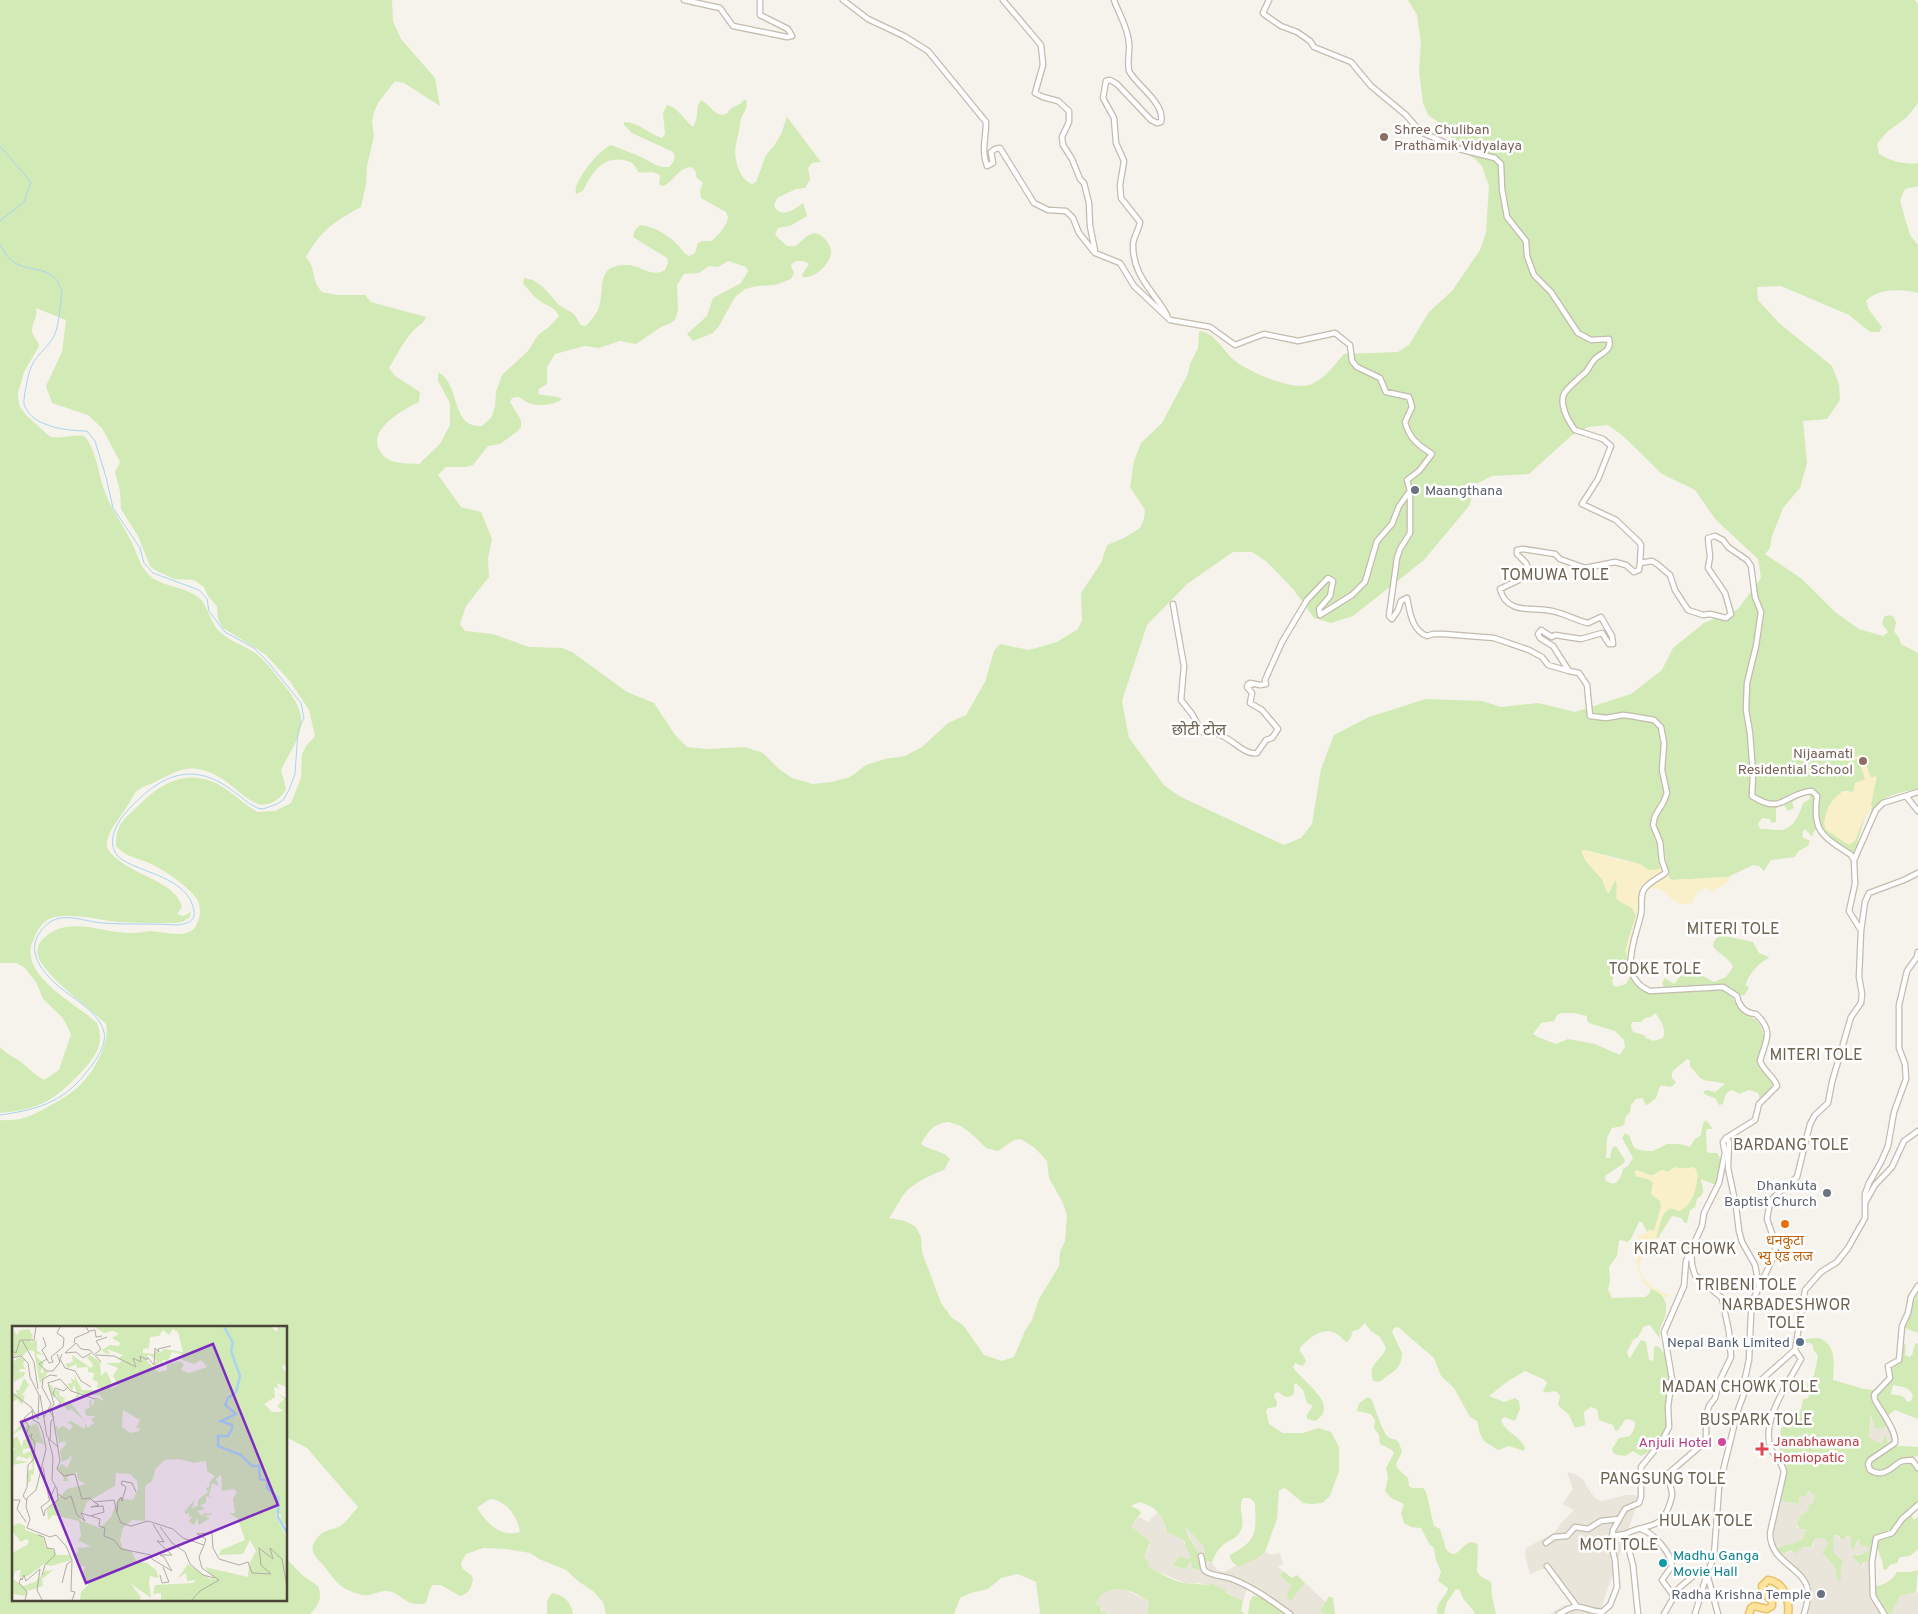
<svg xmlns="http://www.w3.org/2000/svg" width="1918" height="1614" viewBox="0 0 1918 1614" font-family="Overpass,'Noto Sans Devanagari',sans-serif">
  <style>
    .residential { fill: #eae5da }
    .green { fill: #d2eab5; fill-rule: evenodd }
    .sand { fill: #f9efc9 }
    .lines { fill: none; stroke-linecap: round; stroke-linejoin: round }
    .stream { stroke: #a9d4f2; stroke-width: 1 }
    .minor-casing { stroke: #c2bbae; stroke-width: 7 }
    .primary-casing { stroke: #e6c16a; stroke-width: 9 }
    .minor { stroke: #fff; stroke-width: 4.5 }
    .primary { stroke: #ffe39c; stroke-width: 6 }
    .education-dot { fill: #8d6e63; stroke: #fff; stroke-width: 2 }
    .worship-dot { fill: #6b7280; stroke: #fff; stroke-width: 2 }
    .food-dot { fill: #e8710a; stroke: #fff; stroke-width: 2 }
    .service-dot { fill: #5c6f8a; stroke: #fff; stroke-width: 2 }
    .hotel-dot { fill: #d1479c; stroke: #fff; stroke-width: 2 }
    .health-dot { fill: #e0444e; stroke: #fff; stroke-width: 2 }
    .culture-dot { fill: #0f9aa8; stroke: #fff; stroke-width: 2 }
    .labels { text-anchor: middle; stroke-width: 5; stroke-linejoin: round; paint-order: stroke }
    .education-label { font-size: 14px; fill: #785e54; stroke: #fff; text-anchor: start }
    .worship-label { font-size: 14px; fill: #5b616d; stroke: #fff; text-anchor: end }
    .food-label { font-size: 14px; fill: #c56008; stroke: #fff }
    .service-label { font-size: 14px; fill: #4e5e75; stroke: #fff; text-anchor: end }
    .health-label { font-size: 14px; fill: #be3a42; stroke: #fff; text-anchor: start }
    .hotel-label { font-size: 14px; fill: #b23c85; stroke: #fff; text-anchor: end }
    .culture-label { font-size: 14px; fill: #0d838f; stroke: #fff; text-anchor: start }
    .quarter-label { font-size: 16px; fill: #6e6250; stroke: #fff }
    .inset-river { fill: none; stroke: #a9d4f2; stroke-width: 2.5 }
    .inset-road { fill: none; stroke: #b2ada4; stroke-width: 1 }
    .view { fill: #7b2cbf; fill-opacity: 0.15; stroke: #7b2cbf; stroke-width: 2.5 }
    .inset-edge { fill: none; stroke: #4b4439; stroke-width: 2.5 }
  </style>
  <rect width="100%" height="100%" fill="#f6f3ec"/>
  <!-- residential -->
  <path class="residential" d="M1872,1415L1874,1426L1885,1428L1887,1425L1889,1428L1894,1439L1889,1446L1887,1439L1884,1437L1882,1444L1869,1439Z
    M1567,1472L1575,1474L1584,1480L1587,1487L1595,1498L1602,1501L1626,1495H1635L1639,1499L1599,1614H1550L1564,1605L1572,1604L1566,1592L1546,1569H1543L1530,1574L1525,1555L1526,1548L1555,1532L1562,1522L1574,1510L1562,1504L1573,1489Z
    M1807,1491L1815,1494L1813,1503L1809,1509L1800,1516L1797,1525V1528L1806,1529L1803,1538L1791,1545L1780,1546L1776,1549L1772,1531L1781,1501L1799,1504L1800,1496Z
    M1158,1512L1165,1523L1166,1530L1182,1539L1190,1555L1189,1559H1185L1173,1567L1188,1568L1190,1561L1192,1563V1568L1198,1570L1202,1563L1196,1548L1185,1529V1526L1204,1547L1208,1563H1212L1217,1570L1224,1572L1237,1565L1240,1567L1248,1561L1262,1556L1265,1552L1271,1555L1280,1553L1283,1564L1278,1567L1283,1571L1280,1576L1292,1585L1286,1596L1291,1601L1305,1583L1326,1602L1320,1611L1324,1614H1285L1263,1597L1247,1589L1243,1601L1210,1583L1208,1586L1200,1583H1185L1147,1567L1144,1558L1150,1545L1131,1526L1139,1517L1148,1522Z
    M1835,1534L1840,1539L1850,1536L1851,1548L1857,1544L1859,1538L1860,1545L1868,1546L1870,1548L1869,1552L1863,1554H1857L1854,1557L1863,1565L1866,1561L1872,1562V1598L1882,1614H1806L1810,1601L1811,1586L1777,1552L1786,1553L1803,1547L1810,1549L1813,1546L1815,1538H1824L1828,1543L1823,1551L1825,1557L1835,1567L1837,1579L1841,1558L1833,1552V1538Z
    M1124,1589L1148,1601L1149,1604L1147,1614H1109L1101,1612L1102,1608L1096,1604L1097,1599L1106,1591Z
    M1916,1592L1918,1593V1614H1891L1899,1596Z"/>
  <!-- green -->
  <path class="green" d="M0,0H392L393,21L401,39L435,78L440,106L404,83L395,81L378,103L374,112L372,122L374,136L367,166L366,185L361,207C335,221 321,230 306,257C317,270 310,278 322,292L337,295H365L371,302L426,317C424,324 418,325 413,331C403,342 396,356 389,368L395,376L420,392L419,402C404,409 366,430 380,451C383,456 386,459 392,461C400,464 410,463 419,464L440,444L450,425V403L438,381V372C461,384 450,428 482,426L491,418L495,407L496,392L502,375L528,351L538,335L550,326L559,316C554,306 548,307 540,301C533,297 529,289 523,284L524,278L533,280L543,287L559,305L574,314L581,325L586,326C591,320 597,314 599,307C605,287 595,264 628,265C641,266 653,278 665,270L668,263L667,258L633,237L635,230L640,225C653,226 668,235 677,244C682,249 683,253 689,256L695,253L698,243L702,241H711C718,236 727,226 728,217L726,212L701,198L700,191L703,183L696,177V172L692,167C677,168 675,181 663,186L659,185L660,175C650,170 648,174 638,172C637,170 636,167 634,165C632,162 627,161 624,160C602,156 591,174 583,191L576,194C572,182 599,150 611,145C620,149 630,152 639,156C651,161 655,168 669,167C674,162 676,158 673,152L632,133L624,125V122C638,122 649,134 662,138L665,134L663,113L667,105C679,108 683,119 693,127C700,116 694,109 701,100C709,103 715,118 725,114C730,113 726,112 731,109C735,105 739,106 744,100H746C749,110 741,114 740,123C738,142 731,150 739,170C742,177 745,181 752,184L756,182L766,155L774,146L781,134L787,117L821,162L812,163L808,168L810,179L805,188L796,189L777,198L774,206C781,219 794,210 803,203L807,216L790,226L778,228L775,235L787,246C790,246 792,247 795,246C803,242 812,224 825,239C828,242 832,249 831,254C829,265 814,279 803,277L802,275L809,264C803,260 794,259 791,266L794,273L791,279L775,285L757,286L745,289L735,297L719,326L713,333L693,341L687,334L707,316L713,298L741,283L748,271L746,267L728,261L718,267L709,266L699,273L684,274L677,285L678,311L675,320L669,324L661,327L636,344L620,341L599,348L585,346L555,354L547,367V384L539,389L538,394C546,396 554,395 562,399C556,405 537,407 529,403C526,402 521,398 518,397L512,398L510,402L521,420V427L518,431L500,444L488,446L473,465L466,467H446L438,475L461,507L481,512L492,539L488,558L489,577L466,606L460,624L465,631L493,634L529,647L562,648L572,652L627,692L654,703L675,735L687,747L707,749L745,747L763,753L779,769L792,778L813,784L832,782L850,777L866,765L885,759L905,756L922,747L948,723L966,715L985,682L994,651L1000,644L1029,650L1057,642L1078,629L1082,620L1081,593L1101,563L1107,545L1124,538L1140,528L1144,519L1145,510L1130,487L1134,461L1141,443L1162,423L1188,374L1190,364L1198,348L1199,331C1216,333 1222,350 1234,360C1248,372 1291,390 1309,385C1324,380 1335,364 1344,354L1398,352L1409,345L1429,312L1452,291L1480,250L1486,233L1489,186L1482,166L1475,159L1452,145L1451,131L1428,115L1423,103L1419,71L1421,43L1417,15L1408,0H1915L1918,4V103L1907,117L1887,132L1877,144L1879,154C1891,161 1904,165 1918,163V186L1905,189L1900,200L1904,215L1910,235L1918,245V293C1902,289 1878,288 1866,301L1869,310L1882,327L1879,332H1870L1849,315L1781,286L1757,287L1758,300L1779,323L1832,366L1839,384L1840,400L1827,419L1803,421L1807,463L1800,488L1783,508L1772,536L1770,548L1765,554L1802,579L1835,612L1859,629L1883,636L1888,632L1882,624L1884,617L1889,615L1894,617L1896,623L1894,631L1899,638L1901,644L1918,653V789C1904,792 1888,793 1878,805C1874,809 1873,814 1869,818L1872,806L1870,805L1876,776L1871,778L1858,758L1866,779L1853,792L1846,791L1840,792L1866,813L1855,851C1842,855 1827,837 1818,828L1814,831L1812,837L1805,829L1802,833L1803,834L1802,837L1810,841L1808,846C1803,849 1797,850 1795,857L1771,860L1764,871L1759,866L1753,865L1728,877L1672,880L1669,878L1664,849L1659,861L1660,870H1649L1640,864L1586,850L1585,860L1602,879L1607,892L1609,893L1614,882L1616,880L1620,902L1631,907L1636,915L1627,944L1629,965L1615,975L1612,980L1613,985L1616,987L1626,984L1629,978L1633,977L1647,992L1716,989C1735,991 1730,996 1738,1007C1747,1020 1760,1014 1763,1034C1764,1037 1765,1039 1765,1041C1766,1049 1757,1055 1758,1063C1760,1073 1769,1076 1774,1084L1760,1099L1758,1093L1749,1090L1739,1094L1733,1090C1724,1092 1725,1097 1723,1104L1719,1105L1715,1098L1706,1095L1703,1092L1707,1090L1715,1092L1725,1084C1718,1081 1707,1082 1702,1079C1697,1076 1695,1070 1690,1067V1060L1687,1059L1672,1072V1078L1676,1082C1671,1090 1667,1085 1660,1086L1656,1098L1647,1105L1645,1104L1643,1098L1636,1099L1631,1105L1630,1112C1619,1121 1633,1126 1612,1128L1607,1138L1606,1158H1610L1612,1148L1616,1146L1625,1160L1623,1164L1606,1175L1605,1180C1616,1189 1621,1179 1623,1169L1628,1166L1633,1158L1622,1138L1625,1133L1629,1135L1633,1146L1636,1149L1645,1151H1653L1667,1144H1680L1690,1147L1695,1139L1701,1135L1703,1123L1706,1120L1712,1128V1129H1707L1706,1132L1707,1152L1710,1153H1717L1720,1158L1723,1157L1718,1184H1713L1701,1179C1702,1188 1707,1193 1697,1199L1695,1207L1690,1210L1687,1223H1685L1681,1218L1672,1216L1658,1238H1656C1660,1227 1660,1213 1671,1208L1679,1211C1694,1204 1694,1189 1698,1175L1690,1168H1673L1668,1172L1662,1170L1651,1176L1637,1170L1636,1176L1651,1180L1653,1183L1651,1194L1660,1201L1661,1207L1654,1231L1649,1230L1647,1232L1642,1222H1639L1631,1239L1627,1242L1621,1240L1619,1241L1617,1256L1609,1267L1610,1281L1608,1290L1612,1298L1645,1297L1649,1294L1651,1289C1660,1293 1664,1295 1666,1305C1668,1320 1657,1326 1660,1339L1650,1325L1644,1326L1638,1337L1633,1340L1627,1352L1629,1358H1630L1641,1340L1646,1342L1649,1360L1653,1361C1655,1356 1652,1350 1655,1346L1659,1347L1667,1357L1671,1380L1667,1389L1668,1428C1659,1438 1654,1450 1641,1456L1633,1451L1625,1456L1614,1454L1612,1449L1619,1438L1630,1436C1633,1431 1637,1426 1634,1421L1628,1419L1625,1420L1618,1430L1615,1431L1613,1425L1599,1420L1597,1409L1591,1407L1584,1412L1585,1425L1575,1428L1569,1415L1558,1405L1560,1396C1555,1387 1551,1394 1544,1392L1543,1391L1547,1383L1545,1380L1525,1371L1508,1381L1489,1396L1504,1402L1515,1398L1519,1401L1520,1409L1515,1421L1504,1417L1501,1420C1505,1433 1520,1435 1525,1448L1524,1451L1509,1446L1498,1450L1484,1441L1480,1434L1477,1421L1470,1417L1454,1388L1441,1376L1434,1358L1398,1327L1394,1328L1392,1332L1402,1353C1402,1363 1398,1369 1390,1374C1383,1378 1382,1384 1373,1381C1367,1363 1382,1361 1386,1348L1380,1337L1371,1331L1365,1323L1359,1329L1353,1331L1350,1339L1347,1342C1343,1340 1340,1335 1335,1333C1322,1326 1308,1339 1300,1348V1351L1304,1357L1306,1362L1302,1366L1295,1363L1293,1367C1301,1381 1342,1405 1315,1421L1307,1419V1414L1313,1406L1307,1403L1303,1390L1296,1383L1294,1385V1394C1288,1399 1284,1397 1278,1392L1275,1393L1274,1397L1277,1402L1276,1407L1268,1408L1266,1411L1269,1424L1283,1433H1303L1319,1428L1331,1432L1339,1447V1471L1330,1496L1322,1503L1312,1504L1303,1503L1285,1488L1279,1490L1277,1519L1265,1552C1259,1559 1248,1561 1240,1567C1234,1564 1230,1562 1230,1555C1258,1540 1256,1533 1255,1503L1250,1498H1243C1237,1508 1246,1519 1241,1530C1237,1539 1229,1540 1223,1545C1217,1550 1214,1557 1212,1563L1205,1560L1204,1547L1185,1526C1186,1540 1206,1553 1200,1570L1192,1568V1563L1190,1561L1187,1569L1173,1566L1176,1560L1182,1556L1185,1559L1190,1558V1555L1185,1546V1542L1182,1539L1167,1532C1163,1514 1157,1508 1140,1502L1131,1506L1139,1510L1141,1513L1131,1526L1150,1542L1144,1558L1149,1563L1148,1567C1159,1572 1172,1581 1184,1583C1193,1584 1199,1583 1208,1586L1210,1583L1226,1590L1225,1592L1243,1601L1241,1611L1245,1614H1147L1149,1604L1148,1601C1142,1597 1134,1592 1126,1590C1115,1587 1098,1592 1096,1604L1101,1607V1612L1109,1614H1039L1040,1612L1036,1582L1018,1574L1001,1578L988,1589L971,1593L960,1598L954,1614H606L603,1602L593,1591L578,1581L566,1570L539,1559L530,1553L506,1549L483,1548L466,1554L461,1563L462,1568L472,1576L473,1579C471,1588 469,1594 460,1596L441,1585H433L430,1589L426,1603C405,1608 403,1593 387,1591C378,1590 371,1597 362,1595C344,1590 338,1585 328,1571C321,1560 303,1552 319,1536C324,1530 333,1530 340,1526C347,1522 352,1513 358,1507L307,1448L286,1437V1328H14V1600H286V1558L302,1575L318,1586C323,1598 318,1606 310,1614H0V1120C20,1121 27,1118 44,1109C72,1094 87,1084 101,1054C105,1043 108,1035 106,1024C87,1006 53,982 40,961C36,954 37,945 42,940C66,913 104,934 133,933C138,933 143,932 148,931C161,931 177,937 189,932C195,930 197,924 199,918C201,912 200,904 197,899C189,887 163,869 149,863C136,857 127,858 116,846C116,823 124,820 139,805C165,779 193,767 226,789C236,796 246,805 257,812L275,811L291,803L301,778L302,754L306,746L315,736L309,710L289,680L265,654L223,628L218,619L217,606L208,596L204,587L194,580L174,579L155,570L150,566L138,536L121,509L120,491L115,472L120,462L102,428L88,415L52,403L46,386L62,352L66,320L36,308C38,317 32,322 32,330C32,336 38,340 39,346L24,372L18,393V398L20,407L26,415L49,436C60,440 73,434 84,436C96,449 98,472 104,489C110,508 123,524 132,543C137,553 139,564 147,573C159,587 184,586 198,597C208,604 210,623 220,632C232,643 247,646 259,656C268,664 276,675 284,685C314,722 300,733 281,770L286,789C281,799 269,807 258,804C248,801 233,786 224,780C194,761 181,768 153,783C148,785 141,787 136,792C132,796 130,803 126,808C119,820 105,833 107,848C124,875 176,879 182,907L177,914L183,916L191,912L190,917L182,922L175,923C156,923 137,923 118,922C99,920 65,911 49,919C41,923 36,933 33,941C28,950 31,961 36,970C51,993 77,1005 97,1023C100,1030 101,1038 99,1046C94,1063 64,1091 49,1100C34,1109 17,1111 0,1113V1047C6,1054 14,1057 21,1062C29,1069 35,1075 44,1080L59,1070L71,1034L63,1018L43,999L36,982L24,967L16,963H0ZM1608,425L1623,436L1662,474L1695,490L1716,520L1758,559L1761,578L1738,609L1704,623L1673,648L1662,670L1631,694L1575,712L1538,703L1501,707L1482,701L1426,699L1369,717L1334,735L1321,769L1312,824L1301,838L1284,845L1179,796L1164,785L1129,738L1122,701L1147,625L1187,584L1233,552H1252L1267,562L1293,589L1314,618L1331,623L1353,616L1424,560L1469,506L1476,484L1492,476L1529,474L1571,436L1588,427ZM1809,793L1810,799L1803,803C1799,816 1793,831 1777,830C1771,830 1766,828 1760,829L1758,824L1762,818L1770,819L1771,823L1776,822V808L1784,805L1788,811L1794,808L1792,802ZM1562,1013H1574L1587,1016V1020L1589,1023L1615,1031L1624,1040L1625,1047L1620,1055L1595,1044L1568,1039L1556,1044L1540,1038L1533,1034L1541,1023L1554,1021L1557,1015ZM1655,1013C1660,1019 1667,1030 1663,1038L1653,1041L1646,1038L1644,1035L1633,1032L1631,1027L1632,1022H1641L1645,1018L1651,1017ZM949,1122L961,1126L973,1135L986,1148L998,1151L1014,1140L1021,1139L1035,1148L1047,1161L1049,1178L1063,1203L1067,1216L1065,1241L1060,1252L1059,1266L1039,1299L1032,1320L1025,1331L1014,1357L1002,1361L984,1355L963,1325L952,1318L941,1303L922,1252L921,1237L916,1227L905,1221L889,1218C895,1210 899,1200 905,1193C915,1182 930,1175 944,1170L950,1159C943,1150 930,1151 921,1144C928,1132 933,1123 949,1122ZM493,1499C509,1504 517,1516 520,1532C500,1538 487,1523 477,1508L488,1500Z
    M1720,935L1753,942L1759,953L1769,957L1768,959C1760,961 1746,977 1746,986L1749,987L1744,996L1728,989H1665L1662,983L1665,978L1674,984L1684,972H1696L1714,982L1726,977L1733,967C1729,957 1719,955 1713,946L1714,941Z
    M1918,1291V1333L1905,1328L1907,1317Z
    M1818,1338C1837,1343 1834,1365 1833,1380L1864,1389L1874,1390L1873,1396L1887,1425L1885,1428H1875L1871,1415L1869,1438L1882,1444L1884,1437H1886L1889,1446L1876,1455L1867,1466L1874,1474L1885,1475L1908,1462L1912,1463L1918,1472V1504L1895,1528L1888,1533L1876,1535L1873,1541L1872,1562L1866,1561L1861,1565L1852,1556L1863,1554L1870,1550L1867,1546L1860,1545L1859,1538L1853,1550L1851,1548L1850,1536H1847L1842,1540L1838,1535H1834L1833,1552L1843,1561C1838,1571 1843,1575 1840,1581L1837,1579L1835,1567L1823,1554V1551L1828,1543L1824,1538H1815L1811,1548L1803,1547L1795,1554L1791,1550L1785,1553L1777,1552L1776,1549C1786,1542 1791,1547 1803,1538L1806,1529H1800L1797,1525L1800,1516L1809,1509L1808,1506L1813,1503L1815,1495L1808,1491L1806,1496H1800L1799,1504L1781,1501L1785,1478V1464L1781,1456L1779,1443L1781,1428C1795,1421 1802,1413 1803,1399L1809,1398L1807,1384L1814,1375L1818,1356L1813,1349V1345L1810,1343H1806L1805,1339Z
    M1903,1343L1906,1345L1905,1355L1909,1357L1912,1355L1915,1344L1918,1343V1419L1895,1410L1886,1417L1877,1401L1876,1394L1890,1375L1891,1369L1902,1360ZM1893,1385C1902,1387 1908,1386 1913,1395L1911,1401L1907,1402C1904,1394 1898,1396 1891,1394Z
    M1368,1397L1372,1400C1376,1411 1379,1422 1385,1433C1392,1445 1397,1431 1402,1452L1396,1464L1397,1468L1408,1478L1409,1486L1412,1488H1423L1426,1492L1434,1526L1440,1529L1446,1549L1450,1553L1455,1554C1464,1549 1467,1537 1478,1545L1477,1571L1480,1576L1491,1582L1492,1597L1496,1614H1475C1470,1604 1462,1602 1460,1590L1456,1589L1447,1602L1444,1614H1437C1437,1598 1446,1599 1448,1588L1438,1581L1441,1572L1436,1560L1434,1548L1430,1545L1421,1528L1411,1527L1404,1523L1401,1513L1404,1504L1391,1498L1385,1491L1388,1478L1386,1468L1394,1453L1392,1450L1380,1444L1379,1435L1374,1428L1375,1420L1371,1414L1357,1411L1359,1403Z
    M1901,1446L1918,1447V1456L1904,1459L1880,1472L1872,1470L1870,1466L1872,1461L1893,1447Z
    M1913,1513L1912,1517L1914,1520L1918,1517V1549L1910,1556L1900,1557L1897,1563L1890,1565L1886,1570L1883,1569C1884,1560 1877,1553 1877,1541L1881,1537L1888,1535Z
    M1918,1570L1916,1592L1900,1596L1891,1614H1886L1876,1597L1875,1586C1884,1585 1892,1581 1897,1572H1910Z
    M1283,1571L1292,1578L1297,1575L1305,1583L1291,1601L1286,1596L1291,1585L1280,1576Z
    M552,1593C564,1595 571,1602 573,1614H547V1601Z
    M1253,1596L1263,1597L1285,1614H1248L1250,1601Z
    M1329,1596L1333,1598L1335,1614H1324L1320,1611Z"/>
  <!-- sand -->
  <path class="sand" d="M1862,754L1871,778L1877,776L1869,815L1866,813L1855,841L1849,845L1826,830L1824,824C1826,807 1835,789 1853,792L1855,783L1865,779L1858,759L1853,760L1852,758Z
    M1662,846C1667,855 1666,870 1670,880L1728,877L1730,881L1712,892L1707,888L1698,891L1692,903C1670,911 1668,881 1645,890L1629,965L1625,951L1636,917C1635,905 1623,906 1616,898L1617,880L1614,882L1609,893L1607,892L1602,879L1585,860L1581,851L1586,850L1620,860L1636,863L1649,870L1661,869L1659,854Z
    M1676,1167L1684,1169L1692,1167L1696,1169C1700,1181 1693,1207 1679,1211L1671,1208C1658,1213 1661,1228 1656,1238C1652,1245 1645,1250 1642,1257C1631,1276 1656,1291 1670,1295L1665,1298L1661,1294L1645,1285L1643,1281L1637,1267L1636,1262L1639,1255L1635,1243L1639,1235L1646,1234L1649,1230L1654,1231L1661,1207L1660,1201L1651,1194L1653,1183L1650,1180L1636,1176L1634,1172L1637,1170L1653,1176L1663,1170L1669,1172Z"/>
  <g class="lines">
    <!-- stream -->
    <path class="stream" d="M0,146L31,182L24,202L0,221
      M0,244C15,278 38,261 56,279C58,282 60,287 62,290C61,300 59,327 54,336C48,348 34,356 30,370C28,375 23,400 24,404C31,427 67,431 87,431L95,441L106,477L113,508L140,548L144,563L153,573L199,590L207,599L209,611L225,632L254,648L268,662L301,703L304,718L298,730L295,774L289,790L283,800L277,804L263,809L257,808C247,803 238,794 229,788C196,765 168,772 140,798C127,810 107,830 114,850C120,870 176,871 191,901C193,906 195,912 194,916C192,923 184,924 178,925C153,923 127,925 102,923C89,922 74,916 61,918C52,919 45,925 40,932C26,952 42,971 56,984C71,998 99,1011 104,1032C107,1047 94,1062 86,1073C62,1103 36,1110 0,1115"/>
    <!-- minor casing -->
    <g class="minor-casing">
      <path id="minor" d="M684,0L720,8L733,26L787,37L792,36L788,29L760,15V0
        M843,0L868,19L904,36L928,51L986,122C986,139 981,150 987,166L993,163L991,152L995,149L1000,148L1034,203L1048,210L1066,211L1073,218L1079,233L1095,253L1120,263L1134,286L1170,320L1210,327L1235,345L1264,334L1298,341L1335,333L1350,345L1352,361L1357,367L1380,378L1386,392L1409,397L1412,407L1405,422C1409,438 1418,445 1432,454L1419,471L1407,480L1410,491
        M1003,0L1041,45L1043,65L1035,93L1043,97L1058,101L1069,111V122L1062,137L1063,145L1072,159L1080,179L1084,183L1089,203L1090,226L1095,251
        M1114,0C1119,14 1128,28 1129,43C1130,52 1127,62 1129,71C1138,87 1165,103 1161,122L1157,123L1151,120L1117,84L1110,80L1106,81L1103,98L1114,118L1116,143L1124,161L1120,185L1121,198L1140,222C1139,230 1133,237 1133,245C1133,277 1153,290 1167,315
        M1269,0L1263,13L1265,15L1281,26L1297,32L1310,41L1314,47L1351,62L1371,86L1406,115L1421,132L1459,149L1495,158L1501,164L1502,189L1507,217L1526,241L1527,256L1534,275L1551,292L1578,333L1591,340L1609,339C1612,351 1602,352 1595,359C1591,363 1589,368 1586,372C1579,378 1572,384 1566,391C1557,401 1568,421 1575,430L1603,439L1611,446L1598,479L1582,504L1616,520L1639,542L1641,545L1640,563
        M1173,604L1184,666L1181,700L1192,714L1202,732C1227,728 1240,756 1257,753L1266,740L1272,738L1278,729L1262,710L1250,703L1252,693L1247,687L1248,684L1251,685L1250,683L1260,685L1266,684L1265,680L1282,642L1307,600L1328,578L1333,581L1330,596L1319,609L1320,615L1352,595L1365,582L1377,541L1392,524L1399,506L1410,491V533L1400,549L1397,558L1389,616L1392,619L1398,610L1401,601L1407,598C1410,613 1412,630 1427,636L1433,634H1444L1494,638L1529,650L1542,657L1548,665L1569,671L1553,646L1540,638L1538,634L1541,630L1552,637L1555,635L1581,639L1602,633L1609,644H1613L1612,636L1601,617L1588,623C1574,620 1561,611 1546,610C1529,608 1506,613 1500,589L1521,579L1528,568L1526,563L1517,554V550L1523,549L1555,554L1560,559L1585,568L1615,562L1626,565L1634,572L1639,570L1640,563L1652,561L1657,564L1670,575L1675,590L1688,610L1703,615L1710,614L1726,618L1731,614L1725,593L1708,568L1710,557L1708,538L1715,536L1723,540L1728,547L1747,560L1751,566L1755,597L1761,612L1756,646L1747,683L1746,710L1750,733L1753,774L1752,796C1783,816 1784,793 1812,791L1817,796C1812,833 1823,836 1851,855L1854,860
        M1569,671L1579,673L1587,685L1590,716L1606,718L1623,715L1631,716L1654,720L1661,727L1664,743L1662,770L1667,793L1664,801L1655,816L1653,825L1660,842L1662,861L1666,872L1664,874C1658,878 1650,882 1645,888C1639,895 1643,906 1641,914C1636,938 1616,977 1650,991L1723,987L1737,996C1739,1007 1745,1013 1756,1014C1775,1032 1765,1041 1760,1061C1764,1072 1774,1076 1777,1086L1759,1104L1755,1120L1726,1138
        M1906,796L1918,811
        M1860,929L1849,911L1855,884L1854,860L1876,810L1883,803L1918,792
        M1726,1138L1729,1142L1728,1168L1736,1206L1739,1231L1742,1242L1755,1265L1759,1287
        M1865,1202V1194L1869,1183L1881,1162L1888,1146L1894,1112L1906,1079L1905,1064L1899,1048V1005L1907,971L1917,957L1918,952
        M1918,1286L1911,1297L1908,1313L1902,1326L1899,1360L1888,1366L1890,1378L1874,1395L1875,1400C1880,1410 1897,1431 1895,1443L1870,1460L1868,1464L1870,1470C1883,1478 1890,1469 1900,1462C1904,1460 1908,1461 1912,1460L1918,1468
        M1746,1388L1745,1378L1749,1360L1751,1314L1754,1298L1773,1258L1776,1245L1767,1219L1770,1202L1774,1197L1797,1177L1810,1124L1815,1115L1828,1103L1832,1082L1851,1017L1861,1003L1862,994L1859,977L1861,931L1865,902L1869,893L1904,880L1918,873
        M1641,1529C1654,1533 1671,1553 1672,1566L1662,1580L1673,1595
        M1612,1536L1625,1534
        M1546,1543L1554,1537L1567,1536L1575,1527L1588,1529L1601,1521L1619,1519
        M1201,1556C1203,1561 1202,1568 1205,1571C1212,1576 1224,1576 1232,1579C1253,1587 1272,1601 1290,1614
        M1547,1566L1576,1605
        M1559,1614C1583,1600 1578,1610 1602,1612L1610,1605L1617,1587L1615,1560L1611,1544L1613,1530L1625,1509L1639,1503L1641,1497V1467L1662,1441L1669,1427L1668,1406L1672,1379L1664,1332L1684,1286L1686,1261L1702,1226L1704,1213L1719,1183L1725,1153L1723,1142L1726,1138
        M1638,1614L1633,1565L1625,1534C1652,1521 1663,1533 1672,1496C1673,1488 1667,1482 1669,1473L1706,1441V1416L1709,1406L1715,1398L1719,1382L1731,1357L1729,1332L1722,1298L1695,1275L1692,1265L1691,1251
        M1664,1614L1679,1588L1699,1571L1707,1574L1718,1614
        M1695,1614L1707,1574L1714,1556L1719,1487L1738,1410L1746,1388L1751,1389L1795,1350
        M1804,1614C1806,1607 1809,1598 1808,1591C1804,1566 1770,1564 1770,1533L1784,1472C1782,1461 1775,1458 1771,1449C1760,1421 1789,1382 1801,1359L1795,1350L1805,1290L1821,1272L1837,1262L1848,1248L1865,1218V1203L1875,1185L1892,1167L1904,1141L1918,1131
        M1884,1614L1873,1596L1872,1562L1876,1538L1892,1533L1902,1519L1918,1505"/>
    </g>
    <!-- primary casing -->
    <g class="primary-casing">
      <path id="primary" d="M1749,1614L1751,1608L1754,1606L1767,1609L1772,1606V1601L1763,1592L1762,1586L1768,1580C1784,1582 1790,1600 1788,1614"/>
    </g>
    <!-- minor -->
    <use href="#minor" class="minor"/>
    <!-- primary -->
    <use href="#primary" class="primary"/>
  </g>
  <!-- markers -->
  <g class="education-dot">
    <circle cx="1384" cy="137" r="5"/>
    <circle cx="1863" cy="761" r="5"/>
  </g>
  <g class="worship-dot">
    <circle cx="1415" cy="490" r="5"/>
    <circle cx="1827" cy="1193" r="5"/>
    <circle cx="1821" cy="1594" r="5"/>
  </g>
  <circle class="food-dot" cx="1785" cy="1224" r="5"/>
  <circle class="service-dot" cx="1800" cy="1342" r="5"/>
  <circle class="hotel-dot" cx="1722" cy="1442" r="5"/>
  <path class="health-dot" d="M1759.5 1441.5h5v5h5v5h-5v5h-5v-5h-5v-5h5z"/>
  <circle class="culture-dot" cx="1663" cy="1563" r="5"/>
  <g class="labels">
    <!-- education labels -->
    <g class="education-label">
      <text x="1394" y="134">Shree Chuliban<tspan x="1394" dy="16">Prathamik Vidyalaya</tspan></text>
      <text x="1853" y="758" text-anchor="end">Nijaamati<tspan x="1853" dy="16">Residential School</tspan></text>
    </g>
    <!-- worship labels -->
    <g class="worship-label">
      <text x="1425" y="495" text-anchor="start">Maangthana</text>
      <text x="1817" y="1190">Dhankuta<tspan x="1817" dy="16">Baptist Church</tspan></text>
      <text x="1811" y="1599">Radha Krishna Temple</text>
    </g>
    <!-- food labels -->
    <g class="food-label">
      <text x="1785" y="1245">धनकुटा<tspan x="1785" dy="16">भ्यु एंड लज</tspan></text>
    </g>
    <!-- service labels -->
    <g class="service-label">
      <text x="1790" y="1347">Nepal Bank Limited</text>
    </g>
    <!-- health labels -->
    <g class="health-label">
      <text x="1773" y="1446">Janabhawana<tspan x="1773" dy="16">Homiopatic</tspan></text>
    </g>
    <!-- hotel labels -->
    <g class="hotel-label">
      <text x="1712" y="1447">Anjuli Hotel</text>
    </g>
    <!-- culture labels -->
    <g class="culture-label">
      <text x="1673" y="1560">Madhu Ganga<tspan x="1673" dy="16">Movie Hall</tspan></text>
    </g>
    <!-- quarter labels -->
    <g class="quarter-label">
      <text x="1555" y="580">TOMUWA TOLE</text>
      <text x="1199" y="735">छोटी टोल</text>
      <text x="1733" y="934">MITERI TOLE</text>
      <text x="1655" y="974">TODKE TOLE</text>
      <text x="1816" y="1060">MITERI TOLE</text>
      <text x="1791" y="1150">BARDANG TOLE</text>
      <text x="1685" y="1254">KIRAT CHOWK</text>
      <text x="1746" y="1290">TRIBENI TOLE</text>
      <text x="1786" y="1310">NARBADESHWOR<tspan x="1786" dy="18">TOLE</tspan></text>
      <text x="1740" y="1392">MADAN CHOWK TOLE</text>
      <text x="1756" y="1425">BUSPARK TOLE</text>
      <text x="1663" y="1484">PANGSUNG TOLE</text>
      <text x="1706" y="1526">HULAK TOLE</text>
      <text x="1619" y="1550">MOTI TOLE</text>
    </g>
  </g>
  <!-- overview -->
  <g transform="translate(12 1326)">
    <rect width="275" height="275" fill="#f6f3ec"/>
    <path d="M0,1L5,9L8,4L17,3L21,10L18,16L25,14V25L32,29L26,28L24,30L32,38L28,46L32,48L30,42L36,46L28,58L22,25L16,24L11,30L0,31ZM83,1H211L216,11L212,1H259L265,6L266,1H275V39L270,40L275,49V61L264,57L267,62L262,61L263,71L252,78L260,86H266L271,85L265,80L272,73L266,68L274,72L275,77V200L270,197L268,187H264V190L275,212V274H149V267L141,268L143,259L181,257L184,254L175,255L174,247L166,252L176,238L198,253H202L193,241L236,251L237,238L244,225L238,214L231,228L207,229L209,224L233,214L226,193L217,187H223L221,173L225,166L222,163L210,165L209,149L204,153L207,160L200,157L197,170L202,173L194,170V177L188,179L193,183L185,185L190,190L192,187L198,188L200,183L199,189L192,190L198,192L187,199L185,192L182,199L177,196L180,190L177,191V187L173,188V185L183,173L180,182L186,180V174L196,166L194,162L198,160L197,157L203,150L195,145L194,135L182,137L167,133L153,134L144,142L140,155L133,160V195L120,194L111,202L108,214L110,221L120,226L124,235L135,237L144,244L147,252L138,250L137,256L139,272L118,257L129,271L128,274H68L69,266L77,258L70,251L73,240L65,241L68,236L60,229L67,225L65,222L79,221L66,214L69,210L67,195L41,189L36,194L35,184L55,163L74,158L66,154L65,146L55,151L56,155H51L52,152L45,143L50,138L55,142L60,131L57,129L58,132L50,136L48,125L54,118L53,115L47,117L43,100H46L45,103L51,100L58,104L61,100L55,96L59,95L73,103V97L76,102L82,97L77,91L80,93L83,90H75L73,87V83L78,82L77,75L80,73L79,77L81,80L83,71L92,75L88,69H70V65L67,70L69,74L65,71L63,75H61L65,68L62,58L60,65L55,58L60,57L59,52L63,55L62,49L70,64H92L85,61L86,56L81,54L82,47L76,46V41L65,42L64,38L56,42L53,38L61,36L60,29L79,42L81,39L75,31L78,29L88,36L89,50L94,45L99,55V63L106,59L101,50L106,42L93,37H107L110,35L106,33L111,29L95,23L98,27L94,28L90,24L98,19L107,20L108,17L100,12L107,8L101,5L92,7ZM161,3L166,6L171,26L152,23L148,27L143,24L142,28L131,27V23L137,22L138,11L147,10L151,4L157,9ZM160,26L170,28V34L182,38L189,34L195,41L177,47L169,44L172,38L167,35L155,39V44L146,46L134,34V30L138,29L145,35L142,39L146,43L147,35L149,38L151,34L156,35ZM111,84L128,94L124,102H128L127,105L118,107L110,101ZM104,147L118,148L125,155L126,163L121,174L106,172L99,191L88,202L68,194L75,176L103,160ZM8,31L13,34L11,39L14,43H8L7,46H13L12,50L2,56L0,36ZM12,52L17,59L10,69L13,70L10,79L5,73L0,77V67L6,68L3,64H7ZM36,58L41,60V65L47,64L48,70L55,73H51L54,78L56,79L57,75L73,95L59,83L56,85L44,69L41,72ZM12,94L14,97L11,102L15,99L21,100L19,96L22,99L25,97L32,118L23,116L21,122L11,123V128L22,124V149L19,148V155L16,157V145L21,143L19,130L15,133L6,130L3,134L17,136L0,139V125L4,123L0,122V114L5,110L10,121L11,115L16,111L10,103L0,109ZM7,197L13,200V204L31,210L34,222H39L45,229H57L59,234L39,240L32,238L16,250L7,251L9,244L3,245L1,253L11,260L23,256L33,245L41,244L30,253L31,260L15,265L14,270L0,268V227L15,219L17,215L14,213L9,216L0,205V200Z" fill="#d2eab5" fill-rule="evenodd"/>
    <path class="inset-river" d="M212,1L221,17L219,25L228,50L224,66L216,72L213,79L224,88L209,95L220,99V103L216,110H206V120L229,129L240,140H247L248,153L256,155L255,162L266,172V191L275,207"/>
    <path class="inset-road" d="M77,5L83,4L84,11L90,10M31,11L34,20L30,24L37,37L41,36L39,31L51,21L52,12L45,7L48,1M10,14L22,36L26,63M62,17L63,12L77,6L74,1M0,25L4,27L8,14H22L24,1M79,27L71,32L64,26L53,27L64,17L69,23L78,24L89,36M50,28L48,33L53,42L63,45L69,55L79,61M83,28L89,23L84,15L95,11M84,29L102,30L124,41L121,32L129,36L128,30L135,34V31L142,39L143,22L147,26L146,23L159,20M0,32L9,30L16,37L18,51L27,69L26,93L19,81L0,67M35,33L27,38L35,45H41L48,36L45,28M56,61L52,65L43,62L41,68L49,77L40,84L48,135L45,143L52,150L63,148L70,173L78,172L82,176M28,69L35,111M20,84L21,94L27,97L31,107L34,123L24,164L15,172L14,181L18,193L15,202L38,211L44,209L54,220L60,234L59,265L63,266L60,274M32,91L39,78L30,61L31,53L38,49L45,50M36,111L41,131L40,154L45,163L46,174L33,184L32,190L29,181L37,175L43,161M46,121L38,114L39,95L42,92L37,84L42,78L36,57L48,53L59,65L83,73M31,141L37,173M46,168L53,173L59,170L65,189L73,195L69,187L78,190L92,186L91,180L79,181L87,179L82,176L102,174L105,187L106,176L109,171L110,175L114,161L109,158L110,155L120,157L124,166M0,174H8L5,183L14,196M15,175L11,170L15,161L16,139L22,133L23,116L19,112L20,108L16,111L14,108L17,101L12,92L20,85M105,187L109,197L119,200L136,195L161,203L171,212L192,219L194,213L185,208L200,207L201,222L207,233L227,239L236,236L240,247L259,248L249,239L247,222L261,233L258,222L270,233L275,261M79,190L88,193L87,200L93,202L92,210L102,214L109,223L139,229L140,233L160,245L152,231L148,229H160L145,215L152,216L141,198M148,201L160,217L173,226L178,238L191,249L202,252M26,209L32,211L35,222L42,223L43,229L33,239L30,249M148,249L150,257L157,256L151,241M50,257L55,238L59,235M13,274L15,266L7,257L9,252L10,254L12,249L14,255L28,243L25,264L30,274M180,274L188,265L207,254L190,242L187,231L192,219"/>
    <path class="view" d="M201,18L266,179L74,257L9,96Z"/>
    <rect width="275" height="275" class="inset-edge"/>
  </g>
</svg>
